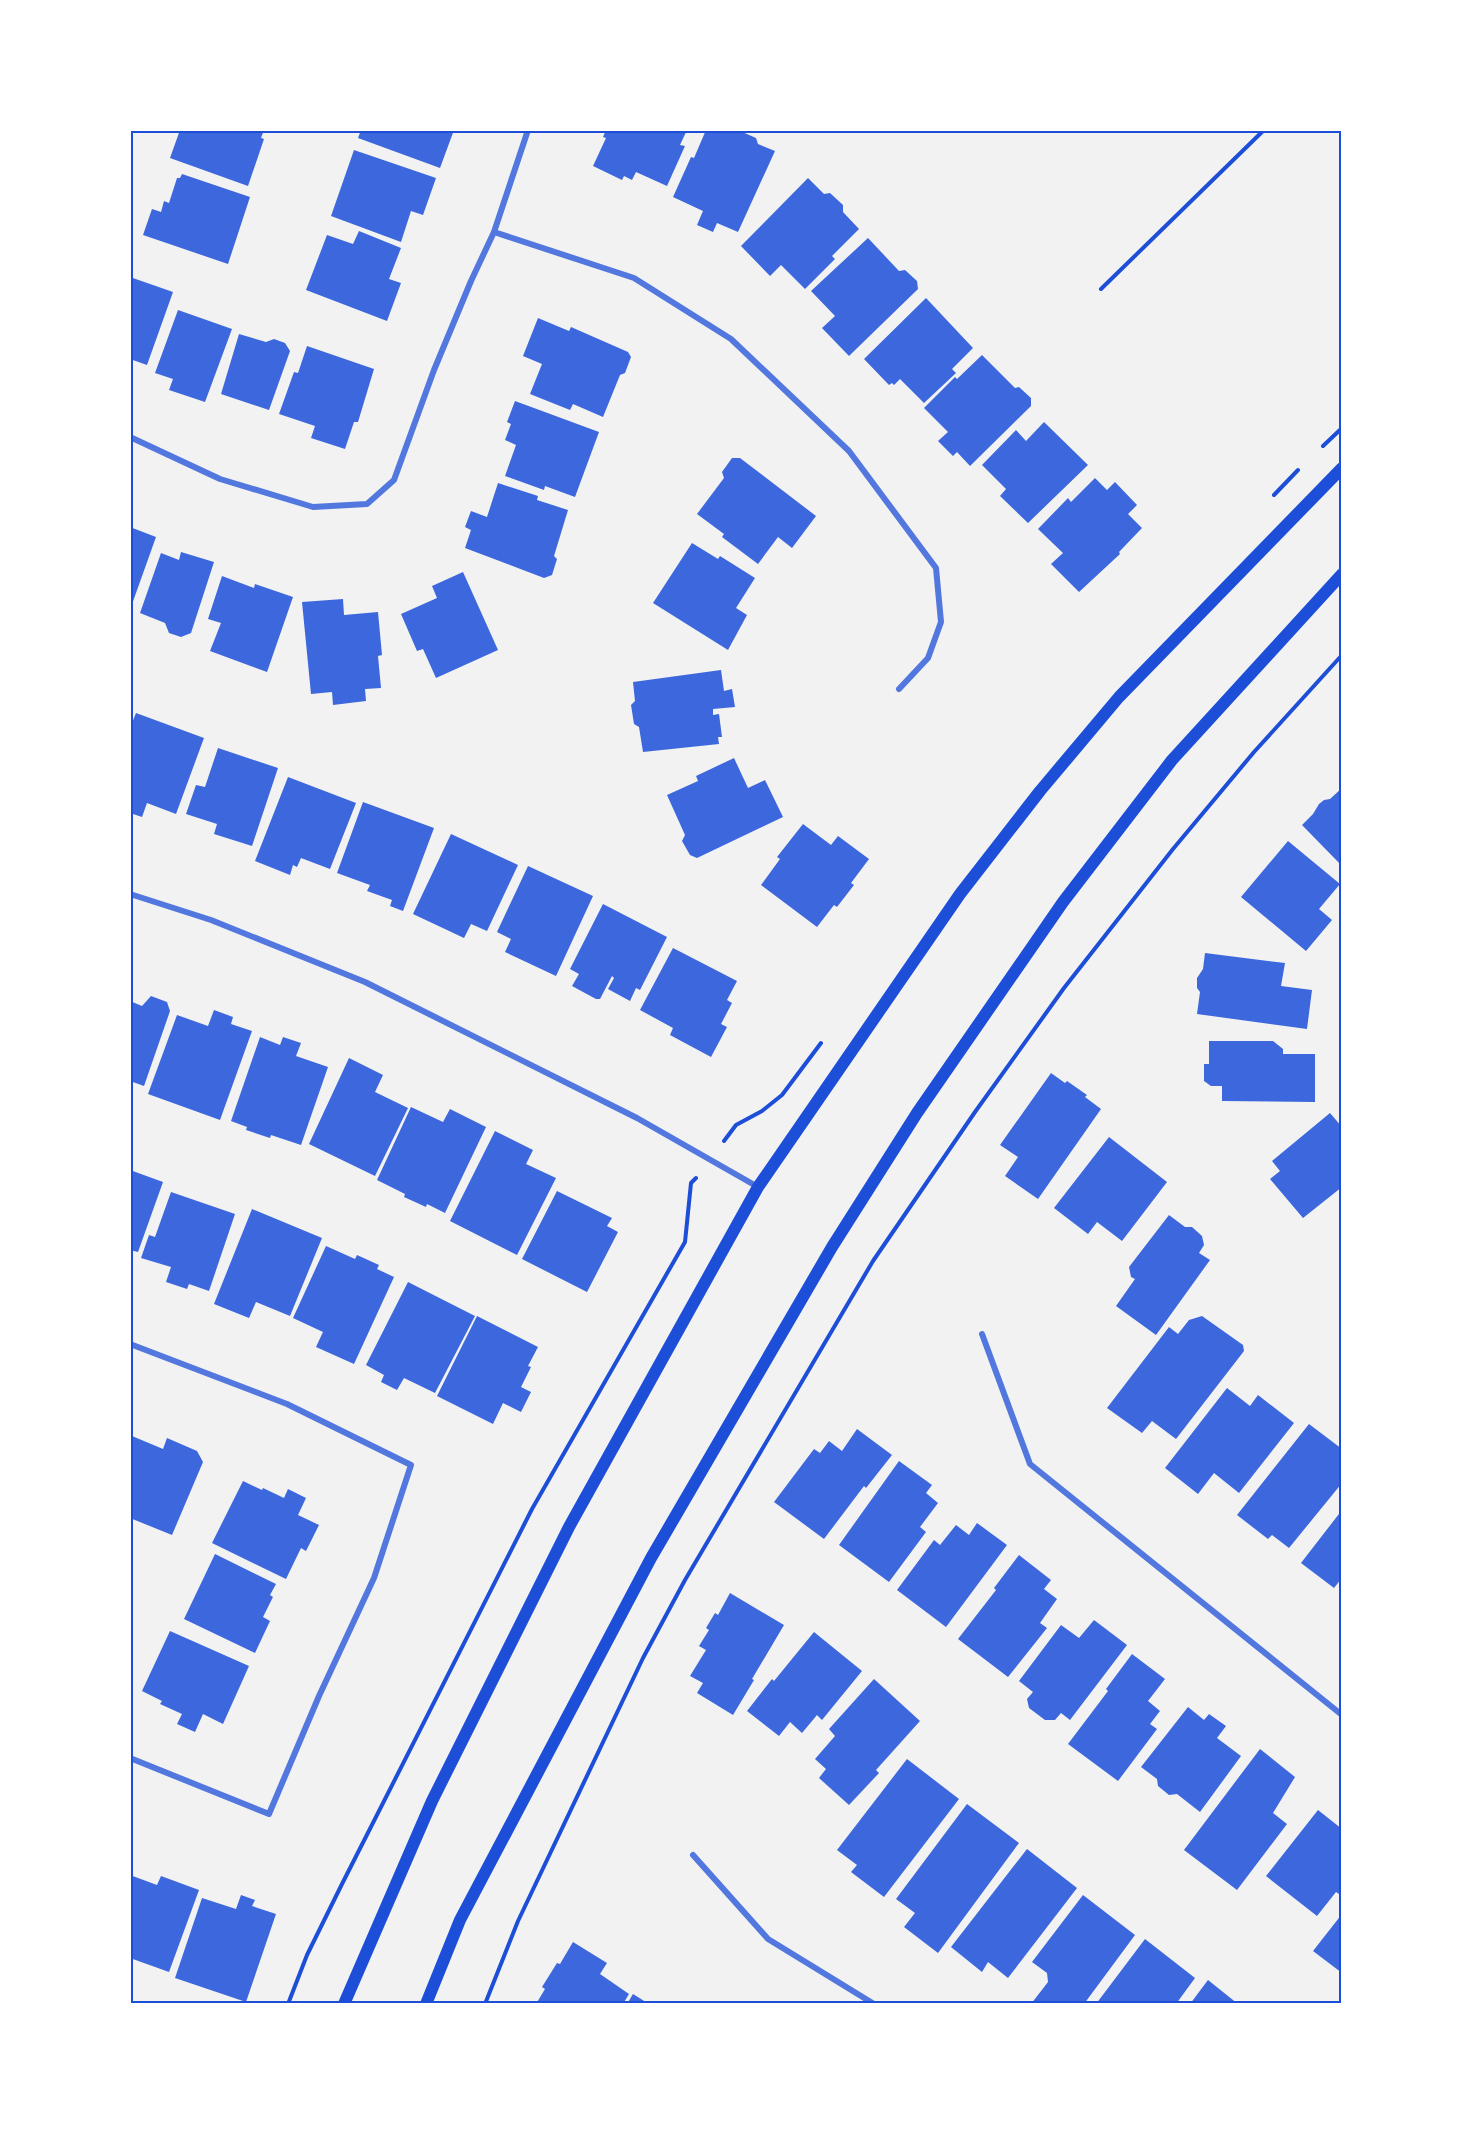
<svg xmlns="http://www.w3.org/2000/svg" width="1472" height="2134" viewBox="0 0 1472 2134" font-family="'Noto Serif',serif">
  <style>
    .building { fill: #3d67dc }
    .lines { fill: none; stroke-linecap: round; stroke-linejoin: round }
    .path { stroke: #1d4ed8; stroke-width: 4 }
    .minor { stroke: #5277de; stroke-width: 6 }
    .secondary { stroke: #1d4ed8; stroke-width: 12 }
    .neatline { fill: none; stroke: #1d4ed8; stroke-width: 2 }
  </style>
  <rect width="100%" height="100%" fill="#f2f2f2"/>
  <!-- building -->
  <path class="building" d="M180,130H264L261,138L264,139L248,186L170,158Z
    M361,130H454L440,168L358,138Z
    M606,130H687L680,145L685,146L667,186L636,172L632,180L624,176L622,180L593,166L606,138L603,137Z
    M706,130H728L734,133L740,131L756,138L758,144L775,151L738,232L717,223L713,232L697,225L703,211L673,197L691,157L694,158Z
    M354,150L436,178L423,215L411,211L401,242L331,216Z
    M182,174L250,197L228,264L143,235L152,209L161,212L164,201L169,203L177,178H180Z
    M808,178L824,194L830,193L843,205V212L859,229L832,256L835,259L805,289L781,265L770,276L741,246Z
    M359,231L401,248L389,279L401,283L387,321L306,290L327,235L353,244Z
    M868,238L899,271L905,270L917,281L918,289L849,356L822,328L835,316L811,291Z
    M130,277L173,292L147,365L130,359Z
    M926,298L973,348L952,369L956,373L924,403L900,379L894,385L892,383L889,385L864,359Z
    M178,310L232,329L205,402L169,390L173,379L155,373Z
    M538,318L569,331L571,327L628,352L631,357L625,373L620,375L603,417L573,404L570,410L530,394L542,364L523,356Z
    M239,334L266,342L274,339L285,343L290,351L269,410L221,394Z
    M307,346L374,369L358,422H354L345,449L311,438L315,426L279,414L294,372L298,373Z
    M982,355L1015,388L1019,387L1031,398V406L970,466L957,452L953,456L938,441L948,432L924,408L955,377L957,379Z
    M515,401L599,432L575,497L545,486L544,490L505,476L516,445L505,440L511,424L507,422Z
    M1044,422L1088,465L1028,523L1000,496L1006,489L982,465L1016,430L1026,441Z
    M732,458H740L816,516L792,548L778,537L758,564L722,537L724,534L697,514L724,478L722,472Z
    M1095,478L1107,490L1115,482L1137,505L1128,514L1142,528L1119,552L1120,554L1079,592L1051,564L1063,553L1038,529L1068,498L1071,502Z
    M498,483L538,496L537,500L568,510L554,556L557,559L552,575L544,578L465,548L471,530L465,527L471,511L487,517Z
    M130,527L156,537L131,607H130Z
    M692,543L718,559L720,556L755,578L736,608L747,615L728,650L653,603Z
    M181,552L214,562L191,633L181,637L169,633L165,623L140,613L161,553L179,560Z
    M463,572L498,650L436,678L423,649L417,651L401,614L437,598L432,586Z
    M222,576L254,588L255,584L293,597L267,672L210,651L221,623L208,619Z
    M343,599L344,615L378,612L382,655L378,656L381,688L365,689L366,701L333,705L332,692L311,694L302,602Z
    M721,670L724,691L732,689L735,707L713,709V715L719,714L722,737H718L719,744L643,752L639,727L634,724L631,705L635,701L633,682Z
    M136,713L204,738L176,814L147,803L142,817L130,813V728Z
    M218,748L278,768L252,846L214,834L217,824L186,814L196,785L205,787Z
    M734,758L748,788L765,780L783,817L697,858L690,855L682,841L685,835L667,795L698,781L696,776Z
    M288,777L356,803L330,869L301,858L297,867L293,865L290,875L255,861Z
    M1342,788V866L1302,825L1313,814L1319,804L1324,800L1330,799Z
    M363,802L434,828L403,911L390,906L392,900L367,891L370,885L337,873Z
    M803,824L831,845L838,836L869,859L851,883L854,885L837,907L834,905L817,927L761,885L780,859L777,857Z
    M451,834L518,865L487,931L471,924L464,938L413,914Z
    M1288,841L1340,884L1319,909L1332,920L1306,951L1241,897Z
    M528,866L593,896L556,976L505,952L511,939L497,932Z
    M603,904L667,937L640,990L636,988L630,1001L608,989L614,978L612,976L600,999H596L572,986L579,974L570,969Z
    M673,948L737,981L727,1000L732,1003L721,1024L727,1027L711,1057L670,1035L673,1028L640,1010Z
    M1205,953L1285,963L1281,986L1312,990L1307,1029L1197,1014L1200,992L1197,988V978L1203,969Z
    M151,996L167,1002L170,1011L144,1086L130,1081V1001L142,1006Z
    M214,1010L233,1017L231,1024L252,1031L220,1120L148,1094L177,1015L208,1026Z
    M260,1037L280,1045L283,1037L301,1043L296,1056L328,1067L301,1145L271,1135L270,1138L246,1130L247,1127L231,1121Z
    M1209,1041H1273L1283,1049V1054H1315V1102L1222,1101V1086H1211L1204,1081V1064H1209Z
    M349,1058L383,1075L375,1092L408,1108L375,1176L309,1144Z
    M1051,1073L1065,1083L1067,1081L1087,1095L1085,1097L1101,1109L1038,1199L1005,1176L1018,1157L1000,1145Z
    M411,1107L443,1122L450,1109L486,1127L445,1213L427,1204L426,1207L404,1197L405,1194L377,1180Z
    M1330,1113L1342,1127V1187L1303,1218L1270,1179L1280,1171L1272,1161Z
    M495,1131L533,1150L526,1164L556,1178L517,1255L450,1221Z
    M1109,1137L1167,1182L1122,1241L1097,1222L1088,1234L1054,1208Z
    M130,1170L163,1182L138,1252L130,1250Z
    M557,1191L612,1218L607,1226L618,1232L587,1292L522,1259Z
    M171,1192L235,1214L209,1291L189,1284L187,1289L166,1282L171,1267L141,1258L149,1235L155,1237Z
    M252,1209L322,1238L290,1316L256,1302L249,1318L214,1304Z
    M1169,1215L1185,1227H1192L1202,1236L1204,1245L1199,1253L1210,1260L1156,1335L1116,1306L1135,1279L1131,1277L1129,1267Z
    M326,1246L355,1259L357,1255L379,1265L377,1269L394,1277L354,1364L316,1347L323,1332L293,1318Z
    M408,1282L475,1316L435,1393L404,1378L397,1390L381,1382L384,1375L366,1365Z
    M477,1316L538,1347L528,1366L531,1367L521,1387L531,1392L521,1412L503,1403L493,1424L437,1396Z
    M1202,1316L1243,1345L1244,1351L1176,1439L1152,1421L1142,1433L1107,1408L1169,1327L1178,1334L1189,1320Z
    M1227,1388L1250,1406L1258,1395L1294,1423L1239,1493L1214,1473L1198,1494L1165,1468Z
    M1309,1424L1342,1449V1483L1289,1548L1272,1535L1268,1539L1237,1515Z
    M857,1429L892,1455L866,1488L864,1486L824,1539L774,1502L814,1449L820,1453L829,1441L842,1451Z
    M132,1436L163,1449L167,1438L197,1451L203,1462L172,1535L130,1518V1440Z
    M899,1461L932,1485L926,1493L938,1503L920,1527L926,1532L889,1582L839,1545Z
    M243,1481L262,1490L263,1488L284,1498L288,1489L306,1498L298,1515L319,1525L306,1551L301,1548L286,1579L212,1543Z
    M1342,1510V1578L1334,1588L1301,1563Z
    M977,1523L1007,1545L946,1627L897,1590L934,1540L940,1545L956,1525L969,1535Z
    M215,1554L276,1584L270,1595L273,1597L263,1617L270,1621L255,1653L184,1619Z
    M1019,1555L1051,1580L1044,1589L1057,1599L1040,1623L1047,1628L1008,1677L958,1639L996,1590L994,1588Z
    M730,1593L784,1625L752,1679L754,1680L733,1715L697,1693L703,1683L690,1676L706,1650L699,1646L709,1630L706,1628L715,1613L718,1615Z
    M1094,1620L1127,1645L1070,1720L1061,1713L1055,1720H1045L1029,1708L1027,1699L1033,1692L1019,1681L1061,1625L1079,1638Z
    M170,1631L249,1666L223,1724L203,1714L195,1732L177,1724L182,1714L160,1704L162,1701L142,1691Z
    M814,1632L862,1671L822,1720L817,1715L802,1733L790,1722L779,1736L747,1711L772,1679L774,1681Z
    M1132,1654L1165,1679L1148,1701L1160,1711L1150,1724L1157,1729L1118,1781L1068,1744L1108,1691L1106,1689Z
    M874,1679L920,1721L876,1770L879,1773L849,1805L819,1778L826,1769L815,1759L835,1736L829,1729Z
    M1188,1707L1204,1720L1209,1714L1226,1726L1217,1738L1241,1756L1200,1812L1177,1794L1169,1795L1158,1786L1157,1779L1141,1767Z
    M1260,1749L1295,1777L1273,1813L1287,1824L1237,1890L1184,1850Z
    M907,1759L959,1799L884,1897L851,1872L857,1865L837,1850Z
    M967,1804L1019,1843L938,1953L904,1927L915,1913L896,1899Z
    M1318,1810L1342,1829V1896L1336,1892L1317,1916L1266,1876Z
    M1027,1849L1077,1888L1008,1978L988,1962L982,1972L951,1947Z
    M130,1875L157,1885L161,1876L199,1890L169,1972L130,1958Z
    M241,1895L255,1900L252,1906L276,1914L246,2002L175,1978L202,1898L236,1909Z
    M1083,1895L1135,1935L1084,2004H1031L1048,1982L1047,1973L1032,1962Z
    M1342,1914V1973L1313,1951Z
    M1145,1939L1195,1978L1176,2004H1096Z
    M573,1942L607,1963L600,1974L629,1994L623,2004H536L545,1989L542,1987L557,1963L560,1964Z
    M1208,1980L1238,2004H1190Z
    M633,1994L649,2004H627Z"/>
  <g class="lines">
    <!-- path -->
    <path class="path" d="M1101,289L1264,130
      M1323,446L1342,428
      M1274,495L1298,470
      M724,1141L736,1125L762,1111L782,1095L821,1043
      M288,2004L307,1955L342,1884L532,1509L685,1242L691,1183L696,1178
      M485,2004L518,1921L643,1658L685,1580L873,1261L975,1112L1064,988L1173,849L1254,752L1342,655"/>
    <!-- minor -->
    <path class="minor" d="M494,232L634,278L731,339L849,451L936,568L941,622L928,658L899,689
      M130,437L220,479L313,507L367,504L394,480L434,370L471,281L494,232L528,130
      M130,894L211,920L365,982L637,1118L758,1187
      M982,1334L1030,1464L1342,1715
      M130,1344L287,1404L411,1465L374,1578L319,1696L269,1814L130,1758
      M693,1855L768,1939L874,2004"/>
    <!-- secondary -->
    <path class="secondary" d="M344,2004L432,1801L569,1527L758,1187L960,894L1040,791L1119,697L1342,468
      M426,2004L460,1920L651,1558L832,1247L917,1113L1063,902L1172,760L1342,574"/>
  </g>
  <!-- border -->
  <rect width="1472" height="2134" fill="none" stroke="#ffffff" stroke-width="264"/>
  <rect x="132" y="132" width="1208" height="1870" class="neatline"/>
</svg>
